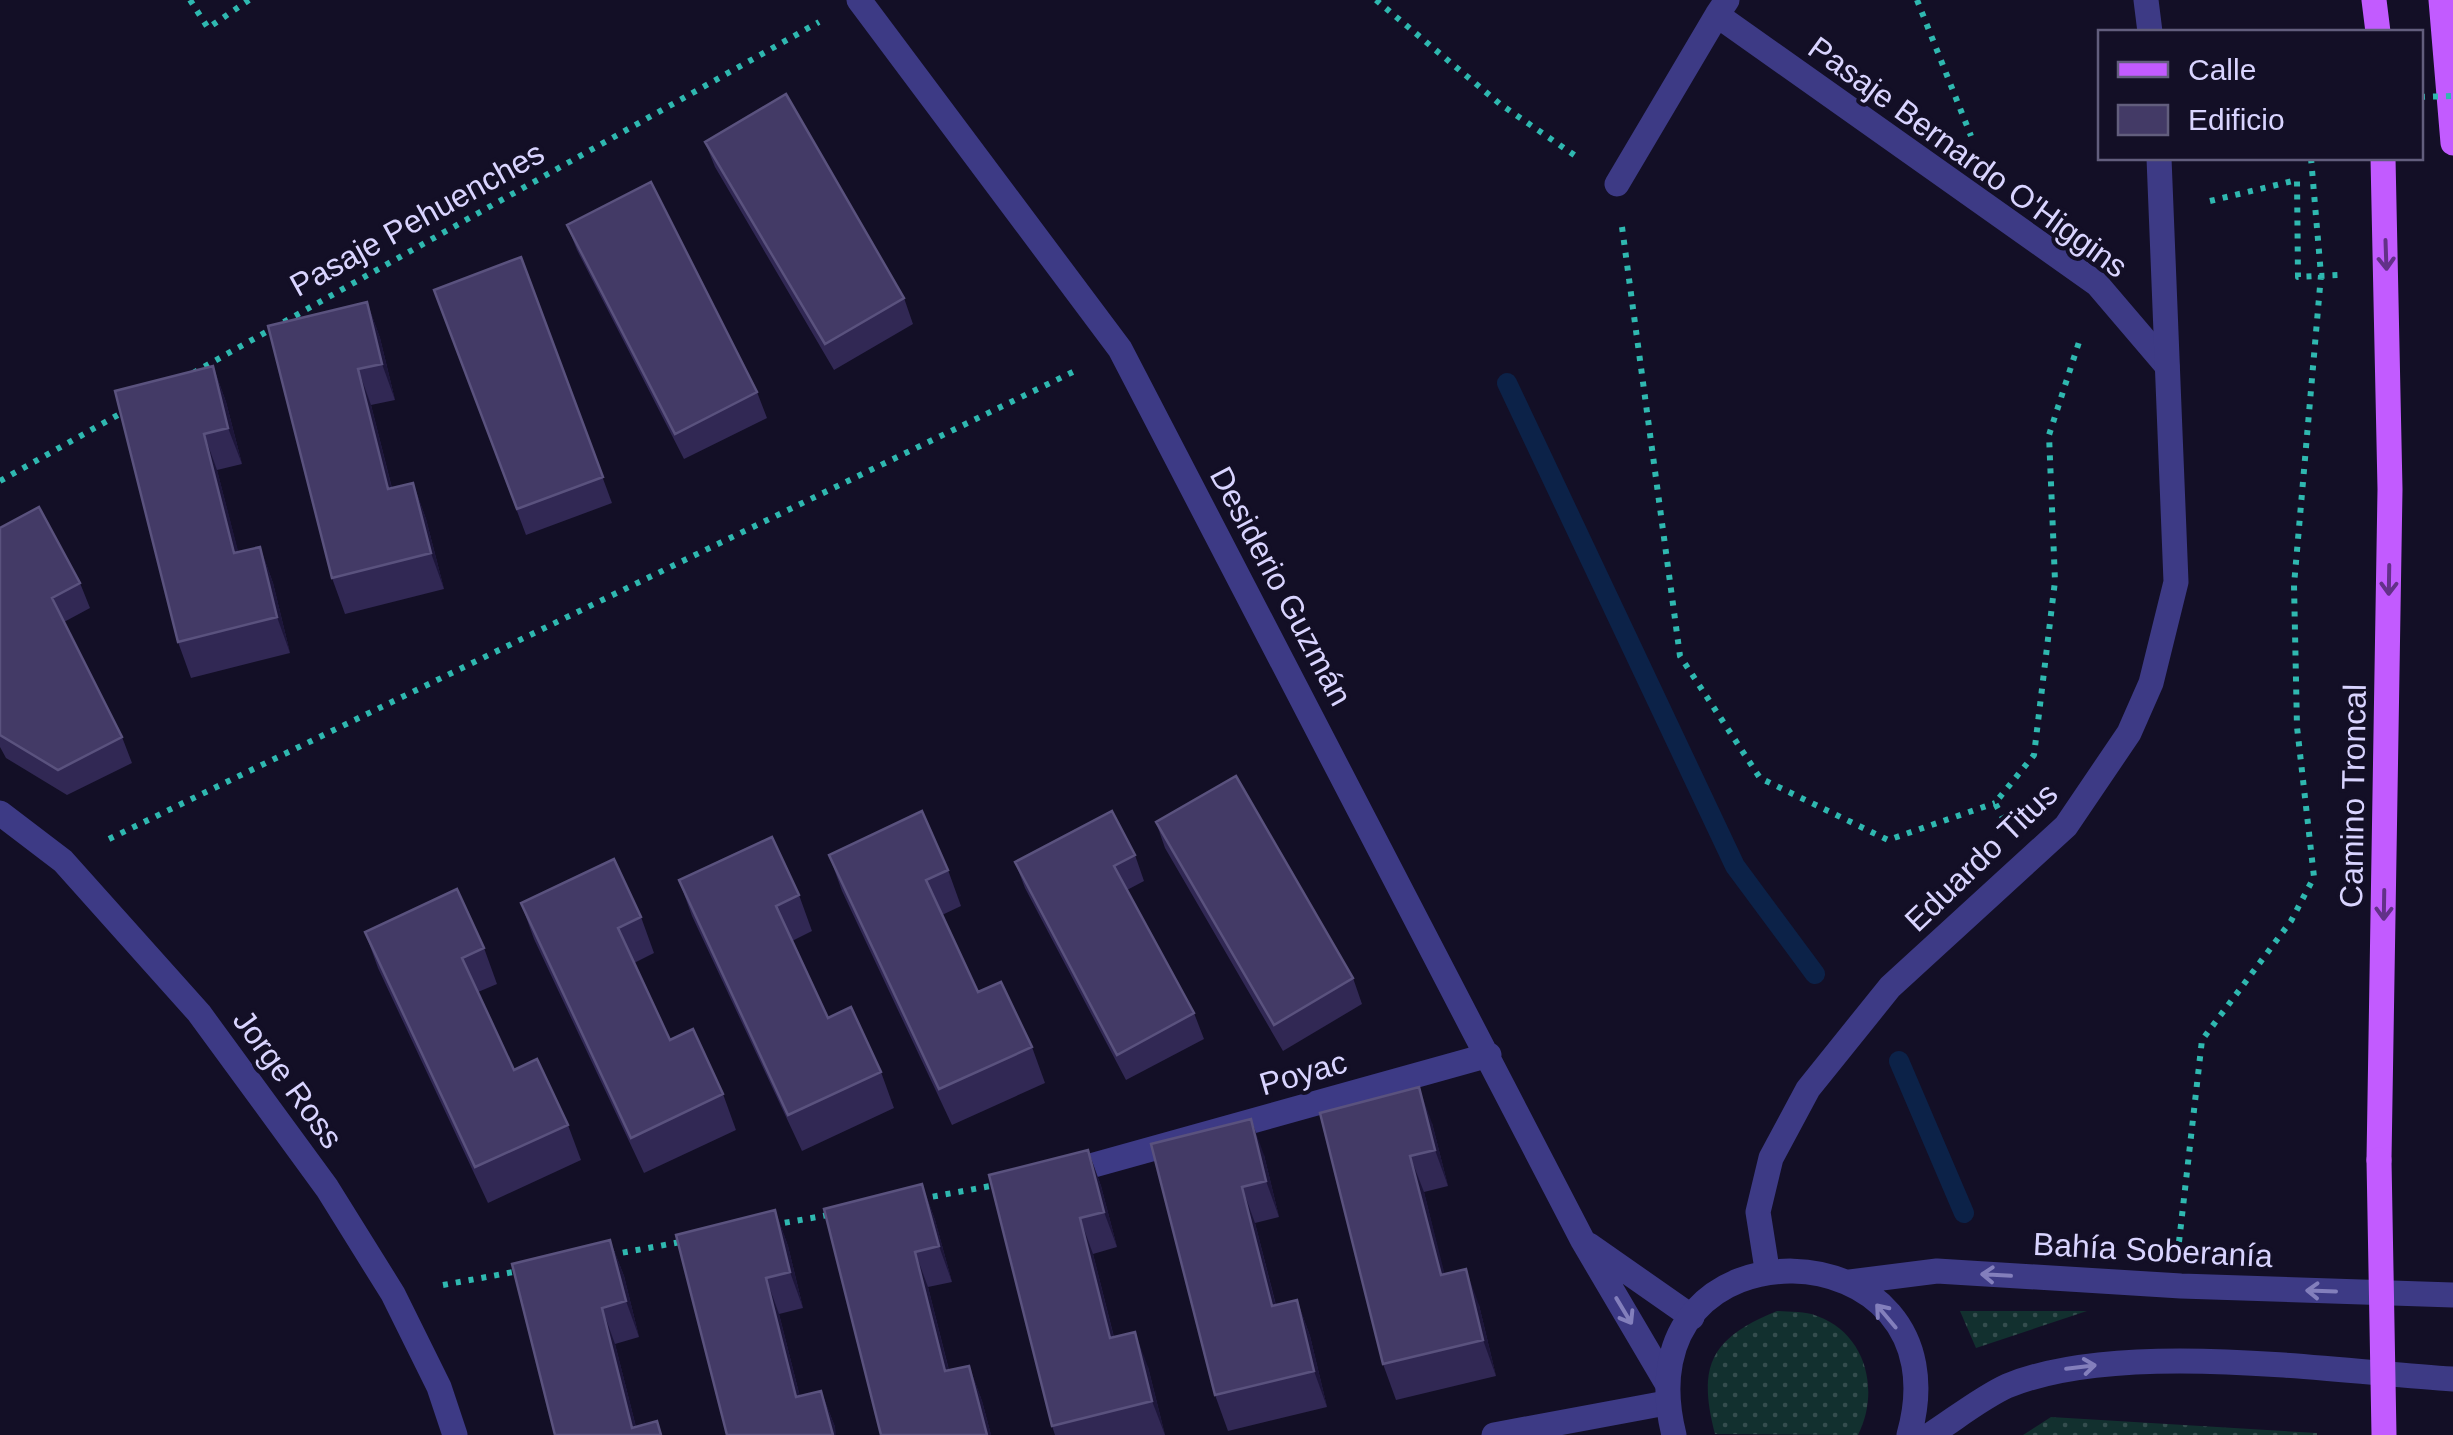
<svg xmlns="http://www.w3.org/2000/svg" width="2453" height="1435" viewBox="0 0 2453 1435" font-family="Arial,sans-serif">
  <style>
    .grass { fill: url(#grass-dots) }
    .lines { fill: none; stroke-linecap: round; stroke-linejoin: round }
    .stream { stroke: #0c2248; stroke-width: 20 }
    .path { stroke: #2fb8b0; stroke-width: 6; stroke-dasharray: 5 8; stroke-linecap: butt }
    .minor { stroke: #3d3a85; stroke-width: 25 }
    .tertiary { stroke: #3d3a85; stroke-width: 25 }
    .primary { stroke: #c25bff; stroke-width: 25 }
    .path-bridge { stroke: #2fb8b0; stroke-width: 6; stroke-dasharray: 5 8; stroke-linecap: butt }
    .primary-bridge { stroke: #c25bff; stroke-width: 25 }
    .wall { fill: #312854 }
    .shaded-wall { fill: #1d163a }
    .building { fill: #433a66; stroke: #5a527e; stroke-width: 2.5 }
    .oneway { stroke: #623188 }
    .oneway2 { stroke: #837fbc }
    .labels { text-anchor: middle; stroke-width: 8; stroke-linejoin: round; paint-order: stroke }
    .street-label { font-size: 32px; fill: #d9d4ff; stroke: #130f26 }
  </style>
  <defs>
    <pattern id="grass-dots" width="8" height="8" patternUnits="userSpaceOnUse" patternTransform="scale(2.5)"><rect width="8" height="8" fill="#12302f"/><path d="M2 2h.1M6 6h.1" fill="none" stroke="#344d4e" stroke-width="1.8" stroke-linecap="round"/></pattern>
  </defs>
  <rect width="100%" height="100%" fill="#130f26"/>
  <!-- grass -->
  <path class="grass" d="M1777,1311C1789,1312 1805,1311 1817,1316C1867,1334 1880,1392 1858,1435L1715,1434C1697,1365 1711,1338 1777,1311Z
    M1960,1311H2087L1976,1348Z
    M2051,1417L2317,1433V1435H2023Z"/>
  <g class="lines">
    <!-- stream -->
    <path class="stream" d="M1507,383L1735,866L1815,974
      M1899,1061L1964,1213"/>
    <!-- path -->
    <path class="path" d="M190,0L208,28L249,0
      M1376,0L1500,104L1580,159
      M1917,0L1971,136
      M2210,201L2297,180L2298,277L2339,275
      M1622,227L1680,656L1760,778L1888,840L1995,803
      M193,373L819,22
      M0,481L125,411
      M2004,820L1995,803L2034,755L2055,581L2049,435L2080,339
      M109,839L1079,369
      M920,1199L996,1185
      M772,1225L834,1214
      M2179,1242L2202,1040L2291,921L2314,877L2297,727L2294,585L2321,275L2311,158
      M610,1255L686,1241
      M443,1285L519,1271"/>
    <!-- minor -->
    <path class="minor" d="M859,0L1120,349L1583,1241L1666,1382
      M1727,0L1717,15L2097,284L2167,366
      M1617,184L1717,15
      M0,813L63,861L199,1013L327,1188L393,1294L439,1387L455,1435
      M1076,1170L1489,1055
      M1589,1245L1692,1317
      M1494,1435L1666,1403"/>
    <!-- tertiary -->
    <path class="tertiary" d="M2146,0L2150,32
      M1767,1269L1758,1212L1771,1158L1808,1089L1890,987L2066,826L2129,733L2151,683L2176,582L2159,158
      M1850,1282L1937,1271L2181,1286L2453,1295
      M1674,1435C1618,1211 1969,1222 1909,1435
      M1930,1435C1955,1419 1981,1398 2007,1386C2121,1339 2329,1371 2453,1379"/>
    <!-- primary -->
    <path class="primary" d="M2374,0L2378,32
      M2441,0L2453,143
      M2379,1160L2390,489L2383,158"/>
    <!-- path-bridge -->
    <path class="path-bridge" d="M2420,97L2453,96"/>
    <!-- primary-bridge -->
    <path class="primary-bridge" d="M2379,1160L2384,1435"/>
  </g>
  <!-- wall -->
  <path class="wall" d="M705,142L904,298L913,324L834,370L715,167Z
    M567,225L757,392L767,418L684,459L577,250Z
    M521,257L612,503L526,535L434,290Z
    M367,302L380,338L395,400L371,405L392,488L413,483L426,519L444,589L345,614L332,578Z
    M213,366L226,402L242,464L217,470L238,552L260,547L273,583L290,653L191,678L178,642Z
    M0,528L80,583L90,608L64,622L122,737L132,763L67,795L6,758L0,747Z
    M1156,822L1353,978L1362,1004L1283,1051L1165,848Z
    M829,855L948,870L961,906L942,915L978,992L1032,1047L1045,1083L952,1125L842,891Z
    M1135,855L1144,881L1127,890L1194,1013L1204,1039L1126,1080L1025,888L1015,862Z
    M679,880L799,895L812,931L792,941L828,1018L881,1072L894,1108L802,1151L692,916Z
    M521,903L641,917L654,953L634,963L670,1040L723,1094L736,1130L644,1173L534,939Z
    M365,932L484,948L497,984L478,992L514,1070L568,1125L581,1160L488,1203L378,968Z
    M1320,1113L1432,1123L1448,1186L1424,1192L1444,1274L1479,1305L1496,1376L1396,1400L1383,1364Z
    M1151,1144L1264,1155L1279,1217L1255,1223L1276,1305L1297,1300L1310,1336L1327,1407L1228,1431L1215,1395Z
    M1088,1150L1101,1186L1117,1247L1093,1254L1114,1337L1148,1367L1165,1435H1055L1052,1426Z
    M922,1184L935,1220L952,1282L928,1287L949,1370L969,1366L982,1401L991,1435H881Z
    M775,1210L788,1246L803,1308L779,1314L800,1397L821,1391L835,1427L727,1435Z
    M610,1240L624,1276L639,1337L615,1344L636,1427L657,1421L662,1435H555Z"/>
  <!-- shaded-wall -->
  <path class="shaded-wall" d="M367,302L380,338L395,400L382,364Z
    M213,366L226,402L242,464L228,428Z
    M358,369L371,405L401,525L388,489Z
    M204,434L217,470L248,589L234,553Z
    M413,483L426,519L444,589L431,553Z
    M260,547L273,583L290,653L277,617Z
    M1419,1087L1432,1123L1448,1186L1435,1150Z
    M1251,1119L1264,1155L1279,1217L1266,1181Z
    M1088,1150L1101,1186L1117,1247L1104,1212Z
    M1410,1156L1424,1192L1454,1311L1441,1275Z
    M922,1184L935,1220L952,1282L939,1246Z
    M1242,1187L1255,1223L1285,1342L1272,1306Z
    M775,1210L788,1246L803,1308L790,1272Z
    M1080,1218L1093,1254L1123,1374L1110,1338Z
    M610,1240L624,1276L639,1337L626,1301Z
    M915,1252L928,1287L958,1407L945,1371Z
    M1466,1269L1479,1305L1496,1376L1483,1340Z
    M766,1278L779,1314L809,1433L796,1397Z
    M1297,1300L1310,1336L1327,1407L1314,1371Z
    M602,1308L615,1344L638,1435L632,1428Z
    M1135,1332L1148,1367L1165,1435L1152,1401Z
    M969,1366L982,1401L991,1435H987Z
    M821,1391L835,1427L836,1435H833Z"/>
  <!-- building -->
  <path class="building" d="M786,94L904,298L825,344L705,142Z
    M651,182L757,392L675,434L567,225Z
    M521,257L603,477L517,509L434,290Z
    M367,302L382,364L358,369L388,489L413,483L431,553L332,578L268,326Z
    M213,366L228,428L204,434L234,553L260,547L277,617L178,642L115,391Z
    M39,507L80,583L52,598L122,737L58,770L0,735V528Z
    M1236,776L1353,978L1274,1025L1156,822Z
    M922,811L948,870L926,880L978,992L1001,982L1032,1047L939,1089L829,855Z
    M1112,811L1135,855L1114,866L1194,1013L1117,1055L1015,862Z
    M772,837L799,895L776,906L828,1018L851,1007L881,1072L788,1115L679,880Z
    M614,859L641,917L618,928L670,1040L693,1029L723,1094L631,1138L521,903Z
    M457,889L484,948L462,958L514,1070L537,1059L568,1125L475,1167L365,932Z
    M1419,1087L1435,1150L1410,1156L1441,1275L1466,1269L1483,1340L1383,1364L1320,1113Z
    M1251,1119L1266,1181L1242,1187L1272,1306L1297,1300L1314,1371L1215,1395L1151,1144Z
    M1088,1150L1104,1212L1080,1218L1110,1338L1135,1332L1152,1401L1052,1426L989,1175Z
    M922,1184L939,1246L915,1252L945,1371L969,1366L987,1435H881L824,1209Z
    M775,1210L790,1272L766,1278L796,1397L821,1391L833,1435H727L676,1235Z
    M610,1240L626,1301L602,1308L632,1428L657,1421L661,1435H555L512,1264Z"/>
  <!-- one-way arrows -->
  <defs><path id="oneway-shaft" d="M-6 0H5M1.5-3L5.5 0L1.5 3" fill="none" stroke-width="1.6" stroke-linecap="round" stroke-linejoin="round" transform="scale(2.5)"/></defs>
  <g class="oneway">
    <use href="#oneway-shaft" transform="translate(2386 255) rotate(88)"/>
    <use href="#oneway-shaft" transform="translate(2389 580) rotate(91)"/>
    <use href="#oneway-shaft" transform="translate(2384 905) rotate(91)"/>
  </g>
  <g class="oneway2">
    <use href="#oneway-shaft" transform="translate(1996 1275) rotate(-177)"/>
    <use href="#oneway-shaft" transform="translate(2321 1291) rotate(-178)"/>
    <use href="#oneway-shaft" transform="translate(1624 1311) rotate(59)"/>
    <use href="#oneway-shaft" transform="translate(1886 1316) rotate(-130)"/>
    <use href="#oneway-shaft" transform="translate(2081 1367) rotate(-7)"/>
  </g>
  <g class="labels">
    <!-- street labels -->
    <g class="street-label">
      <text transform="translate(1968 157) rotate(36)" y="11">Pasaje Bernardo O'Higgins</text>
      <text transform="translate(417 219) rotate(-29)" y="11">Pasaje Pehuenches</text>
      <text transform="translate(1281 586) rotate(62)" y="11">Desiderio Guzmán</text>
      <text transform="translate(2353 796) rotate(-89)" y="11">Camino Troncal</text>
      <text transform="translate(1981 857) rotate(-44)" y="11">Eduardo Titus</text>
      <text transform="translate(1303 1073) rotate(-16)" y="11">Poyac</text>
      <text transform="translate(288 1079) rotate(54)" y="11">Jorge Ross</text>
      <text transform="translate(2153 1250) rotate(3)" y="11">Bahía Soberanía</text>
    </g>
  </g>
  <!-- legend -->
  <rect x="2098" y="30" width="325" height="130" fill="#130f26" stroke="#625e7d" stroke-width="2.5"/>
  <rect x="2118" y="62" width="50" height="15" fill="#c25bff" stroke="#625e7d" stroke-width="2.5"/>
  <text x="2188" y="80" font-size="30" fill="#d9d4ff">Calle</text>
  <rect x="2118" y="105" width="50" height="30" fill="#433a66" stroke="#625e7d" stroke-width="2.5"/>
  <text x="2188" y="130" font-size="30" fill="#d9d4ff">Edificio</text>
</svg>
